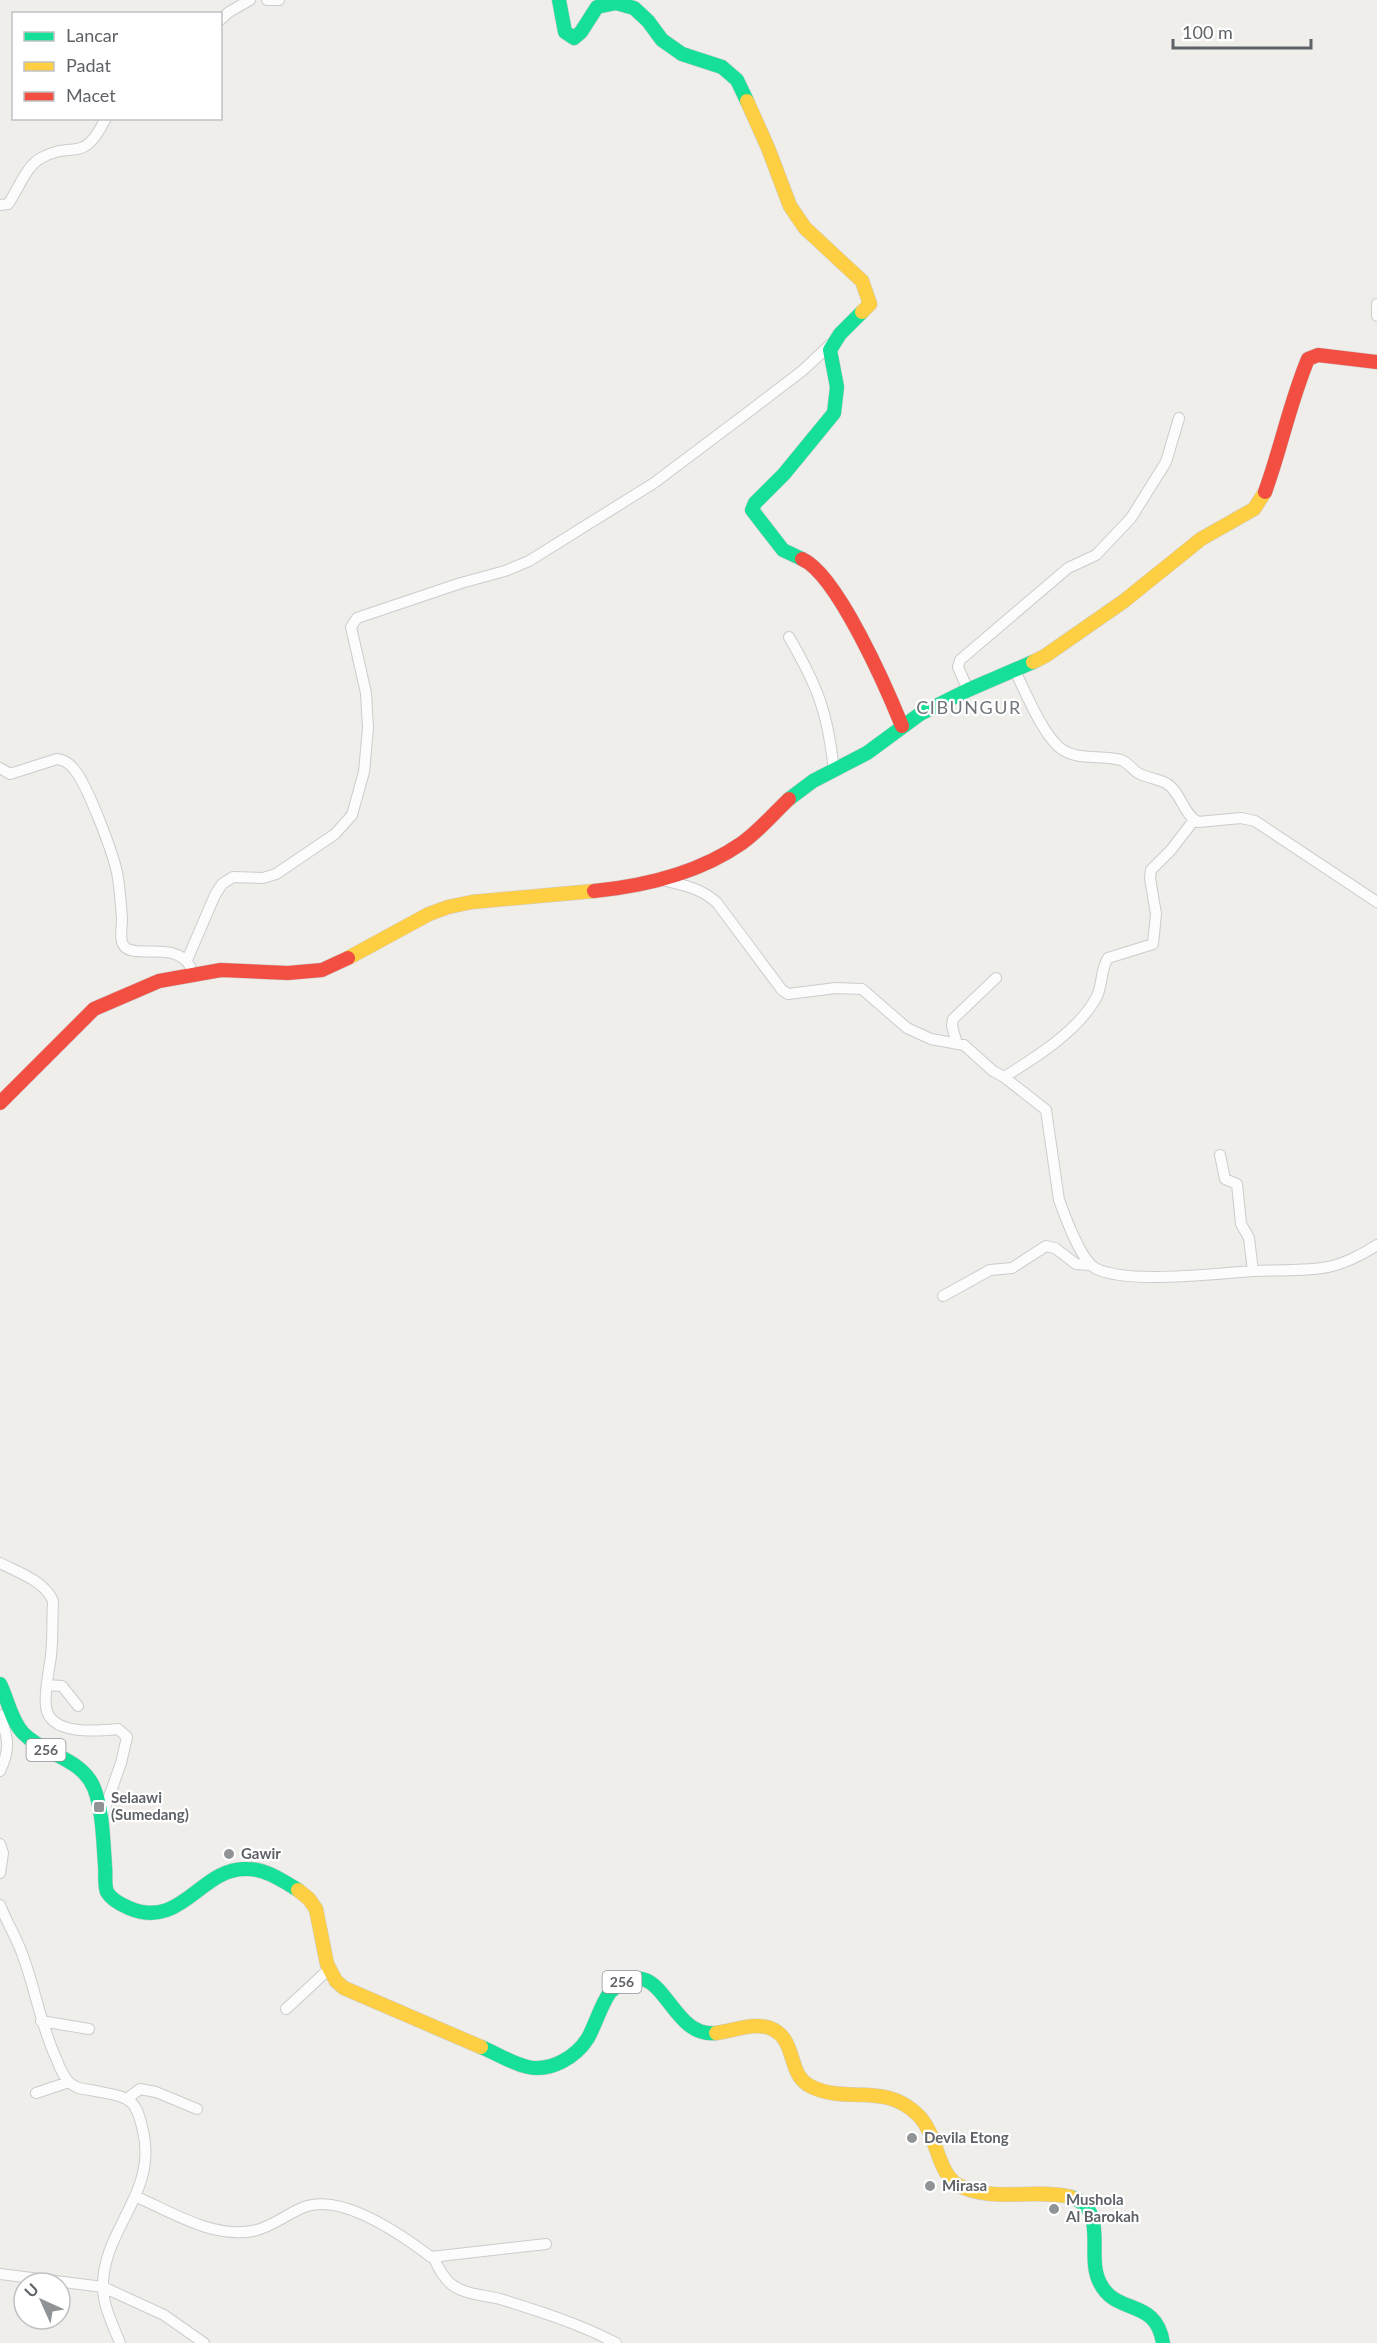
<svg xmlns="http://www.w3.org/2000/svg" width="1377" height="2343" viewBox="0 0 1377 2343" font-family="Lato,sans-serif">
  <style>
    .lines { fill: none; stroke-linecap: round; stroke-linejoin: round }
    .street-casing { stroke: #cbcccc; stroke-width: 12 }
    .fast-casing { stroke: #cacacb; stroke-width: 15 }
    .slow-casing { stroke: #cacacb; stroke-width: 15 }
    .jam-casing { stroke: #cacacb; stroke-width: 15 }
    .street { stroke: #fdfcfc; stroke-width: 10 }
    .fast { stroke: #16e098; stroke-width: 14 }
    .slow { stroke: #ffcf43; stroke-width: 14 }
    .jam { stroke: #f24e42; stroke-width: 14 }
    .poi-dot { fill: #919496; stroke: #fff; stroke-width: 2 }
    .labels { text-anchor: middle; stroke-width: 4.5; stroke-linejoin: round; paint-order: stroke }
    .shield { fill: #fff; stroke: #8f9295; stroke-width: 1.5 }
    .shield-label { font-size: 14px; font-weight: bold; fill: #5f6368 }
    .poi-label { font-size: 15px; font-weight: bold; fill: #5f6368; stroke: #fff; text-anchor: start }
    .quarter-label { font-size: 18px; letter-spacing: 1.5px; fill: #70757a; stroke: #fff }
  </style>
  <rect width="100%" height="100%" fill="#efeeea"/>
  <g class="lines">
    <!-- street casing -->
    <g class="street-casing">
      <path id="street" d="M267,0H279
        M220,20L229,12L250,0
        M0,205L8,204C18,190 26,166 41,158C76,139 82,166 106,118
        M1377,304V316
        M789,637C818,687 828,713 834,771
        M1015,671C1026,693 1041,731 1059,747C1076,762 1101,754 1121,760C1129,763 1133,771 1140,774C1148,778 1158,779 1166,783C1181,792 1183,814 1198,822L1241,818L1255,821L1377,902
        M968,690L958,667L960,660L1068,568L1096,555L1131,518L1166,462L1179,418
        M0,768L10,774L57,759C64,760 69,763 73,768C87,783 115,857 118,878C120,891 121,905 122,919C122,926 120,935 122,942C128,963 173,938 190,966
        M662,880C683,885 701,888 717,903L782,990L788,994L836,988L862,989L907,1028L931,1039L964,1045L993,1071L1004,1077C1035,1058 1078,1031 1096,998C1103,986 1100,970 1108,958L1153,944L1156,914L1150,878L1151,870L1171,850L1194,820
        M187,960L215,895L222,884L233,877L263,878L276,874L335,834L352,815L364,772L368,728L366,693L351,627L357,618L461,583L505,571L529,561L654,483L747,413L802,371L831,344
        M957,1044L952,1026L953,1019L996,978
        M1004,1077L1046,1110L1059,1200C1065,1216 1080,1259 1095,1268C1126,1285 1217,1273 1254,1271C1276,1270 1300,1271 1322,1268C1340,1266 1362,1255 1377,1245
        M1220,1155L1225,1179L1237,1184L1241,1224L1249,1238L1253,1271
        M943,1296L990,1270L1012,1268L1046,1246L1055,1248L1076,1264L1091,1265
        M0,1563C17,1572 45,1581 53,1601C52,1619 53,1638 51,1656C49,1672 44,1691 46,1707C50,1736 98,1731 118,1729L127,1737L121,1763L103,1814
        M47,1685L62,1686L78,1706
        M0,1715C8,1738 11,1748 0,1771
        M0,1844L3,1853L0,1873
        M0,1905C7,1923 18,1940 24,1959C36,1992 41,2026 56,2058C59,2066 63,2076 69,2082C75,2088 82,2089 90,2090C129,2098 136,2094 144,2136C155,2195 102,2231 103,2287C103,2306 113,2325 120,2343
        M286,2009L328,1970
        M41,2021L89,2029
        M36,2093L69,2082
        M128,2098L140,2089L156,2092L197,2109
        M137,2197C173,2213 212,2238 253,2231C273,2227 289,2212 307,2206C345,2195 402,2235 431,2257L546,2244
        M434,2258C437,2266 444,2278 451,2284C465,2295 484,2295 500,2299C539,2311 580,2324 616,2343
        M0,2274L103,2287L164,2315L204,2343"/>
    </g>
    <!-- fast casing -->
    <g class="fast-casing">
      <path id="fast" d="M559,0L565,32L574,38L581,32L597,7L616,3L634,8L648,21L662,40L682,54L722,67L737,80L747,101
        M802,559L783,550L752,510L755,503L784,474L834,413L837,387L830,350L840,334L862,312
        M789,799L813,781L867,753L920,714L968,690L1033,662
        M0,1684C8,1700 11,1720 23,1733C44,1755 82,1758 94,1788C103,1811 103,1840 105,1865C106,1872 104,1885 107,1892C111,1899 122,1905 129,1908C182,1931 201,1866 248,1869C266,1869 283,1881 298,1890
        M481,2047C496,2053 513,2064 528,2067C551,2072 576,2057 588,2038C596,2023 600,2007 610,1992C664,1944 666,2039 716,2033
        M1071,2197C1110,2211 1085,2255 1100,2283C1116,2316 1156,2297 1163,2343"/>
    </g>
    <!-- slow casing -->
    <g class="slow-casing">
      <path id="slow" d="M747,101L768,148L790,206L805,228L862,281L870,304L862,312
        M1033,662L1045,656L1124,601L1201,539L1254,509L1265,492
        M348,958L429,914L448,907L472,902L594,891
        M298,1890L309,1899L316,1909L327,1964L336,1981L344,1988L481,2047
        M716,2033C734,2031 752,2022 770,2028C798,2039 786,2073 810,2086C847,2105 884,2081 918,2115C938,2135 937,2173 958,2185C992,2203 1034,2188 1071,2197"/>
    </g>
    <!-- jam casing -->
    <g class="jam-casing">
      <path id="jam" d="M1265,492C1281,448 1290,402 1308,359L1318,355L1377,362
        M802,559C837,574 887,689 902,726
        M594,891C645,886 699,873 742,843C759,831 774,813 789,799
        M0,1103L94,1009L159,981L221,970L288,973L322,970L348,958"/>
    </g>
    <!-- street -->
    <use href="#street" class="street"/>
    <!-- fast -->
    <use href="#fast" class="fast"/>
    <!-- slow -->
    <use href="#slow" class="slow"/>
    <!-- jam -->
    <use href="#jam" class="jam"/>
  </g>
  <!-- markers -->
  <g class="poi-dot">
    <rect x="93" y="1801" width="12" height="12" rx="3"/>
    <circle cx="229" cy="1854" r="6"/>
    <circle cx="912" cy="2138" r="6"/>
    <circle cx="930" cy="2186" r="6"/>
    <circle cx="1054" cy="2209" r="6"/>
  </g>
  <g class="labels">
    <!-- shield labels -->
    <g class="shield">
      <rect x="26.5" y="1739" width="39" height="22" rx="4.5"/>
      <rect x="602.5" y="1971" width="39" height="22" rx="4.5"/>
    </g>
    <g class="shield-label">
      <text x="46" y="1755">256</text>
      <text x="622" y="1987">256</text>
    </g>
    <!-- poi labels -->
    <g class="poi-label">
      <text x="111" y="1803">Selaawi<tspan x="111" dy="17">(Sumedang)</tspan></text>
      <text x="241" y="1859">Gawir</text>
      <text x="924" y="2143">Devila Etong</text>
      <text x="942" y="2191">Mirasa</text>
      <text x="1066" y="2205">Mushola<tspan x="1066" dy="17">Al Barokah</tspan></text>
    </g>
    <!-- quarter labels -->
    <g class="quarter-label">
      <text x="969" y="714">CIBUNGUR</text>
    </g>
  </g>
  <!-- legend -->
  <rect x="12" y="12" width="210" height="108" fill="#ffffff" stroke="#bfc1c3" stroke-width="1.5"/>
  <rect x="24" y="32" width="30" height="9" fill="#16e098" stroke="#bfc1c3" stroke-width="1.5"/>
  <text x="66" y="42" font-size="18" fill="#5f6368">Lancar</text>
  <rect x="24" y="62" width="30" height="9" fill="#ffcf43" stroke="#bfc1c3" stroke-width="1.5"/>
  <text x="66" y="72" font-size="18" fill="#5f6368">Padat</text>
  <rect x="24" y="92" width="30" height="9" fill="#f24e42" stroke="#bfc1c3" stroke-width="1.5"/>
  <text x="66" y="102" font-size="18" fill="#5f6368">Macet</text>
  <!-- north arrow -->
  <g transform="translate(42 2301) rotate(315)"><circle r="28" fill="#ffffff" stroke="#bfc1c3" stroke-width="1.5"/>
  <path d="M0-4.5L10 22L0 15L-10 22Z" fill="#919496"/>
  <text y="-9" font-size="16" font-weight="bold" text-anchor="middle" fill="#5f6368">U</text>
  </g>
  <!-- scale -->
  <path d="M1173 39v9h138v-9" fill="none" stroke="#5f6368" stroke-width="3"/>
  <text x="1182" y="39" font-size="18" fill="#5f6368" stroke="#ffffff" stroke-width="4.5" paint-order="stroke">100 m</text>
</svg>
